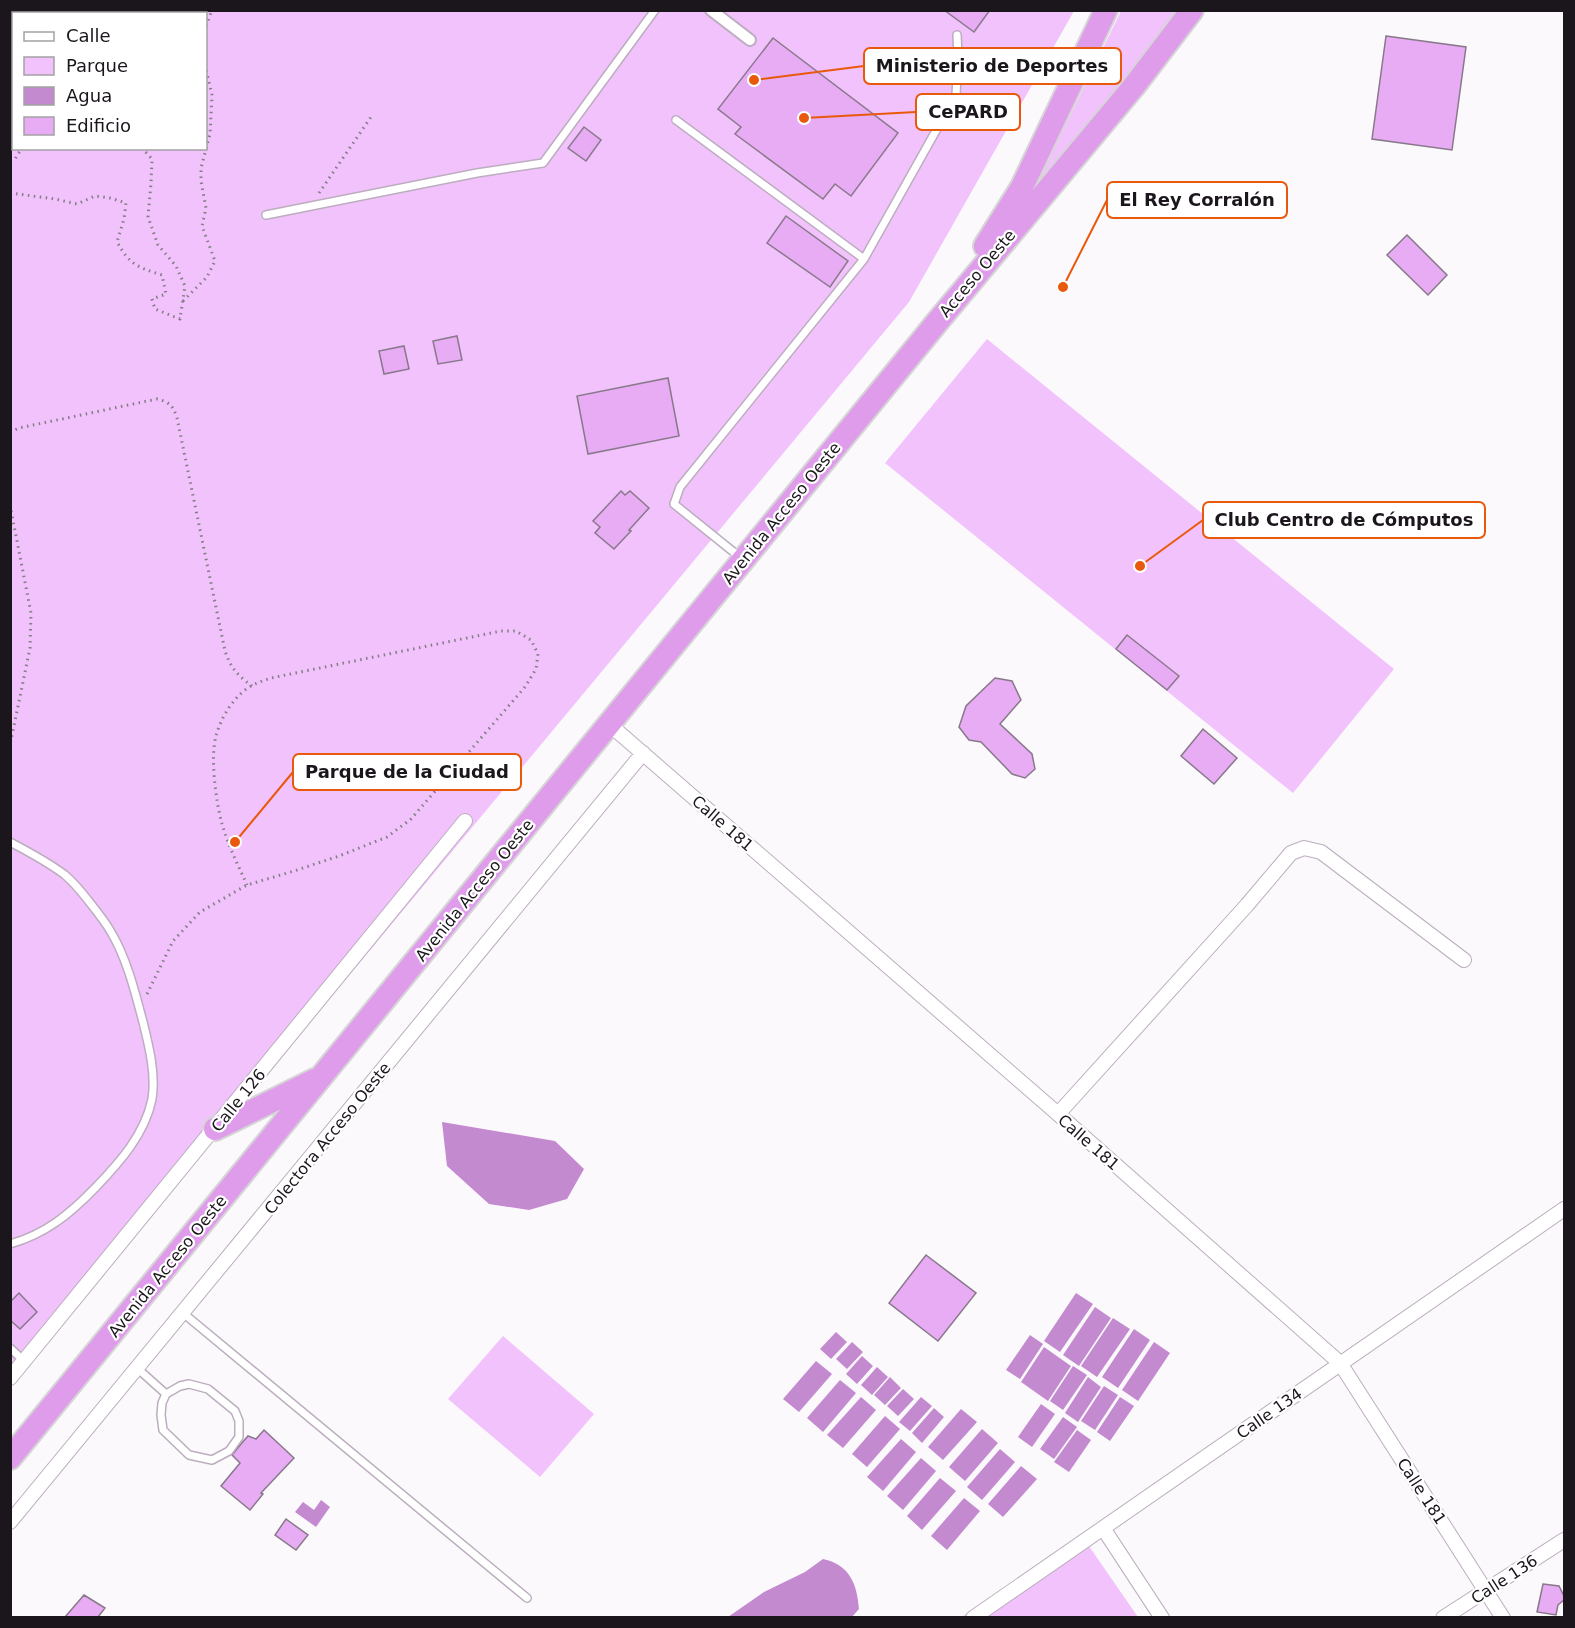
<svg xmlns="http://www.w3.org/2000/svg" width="1575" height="1628" viewBox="0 0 1575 1628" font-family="'DejaVu Sans',sans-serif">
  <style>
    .green { fill: #f2c2fc; fill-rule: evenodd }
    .water { fill: #c38acf }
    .building { fill: #e7acf3; stroke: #88798a; stroke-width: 1.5 }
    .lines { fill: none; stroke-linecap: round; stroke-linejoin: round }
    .service-casing { stroke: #bcadbf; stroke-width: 10 }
    .pedestrian-casing { stroke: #bcadbf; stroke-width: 14 }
    .minor-casing { stroke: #bcadbf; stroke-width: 16 }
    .trunk-casing { stroke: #d6d5d6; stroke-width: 26 }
    .path { stroke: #827e83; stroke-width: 3; stroke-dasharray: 1.5 4.5; stroke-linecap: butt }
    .service { stroke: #fff; stroke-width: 7 }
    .pedestrian { stroke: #fff; stroke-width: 10 }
    .minor { stroke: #fff; stroke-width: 14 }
    .trunk { stroke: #de9ceb; stroke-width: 22 }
    .labels { text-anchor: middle; stroke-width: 4.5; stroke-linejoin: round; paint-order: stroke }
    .street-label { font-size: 16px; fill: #1b151c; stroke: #fff }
    .leader { fill: none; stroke: #e8590c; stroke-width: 2 }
    .callout-dot { fill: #e8590c; stroke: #fff; stroke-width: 2 }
    .callout { fill: #fff; stroke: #e8590c; stroke-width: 2 }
    .callout-label { font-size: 18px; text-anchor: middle; font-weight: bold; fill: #1b151c }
  </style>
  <rect width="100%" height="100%" fill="#fcf9fd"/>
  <!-- green -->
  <path class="green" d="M11,11H1074L909,302L11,1382ZM14,14H206V148H14Z
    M1121,11H1178L1029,200Z
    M987,339L1394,669L1293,793L885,463Z
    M503,1336L594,1414L540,1477L448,1399Z
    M1084,1539L1138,1617L960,1618Z"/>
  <!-- water -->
  <path class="water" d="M54,11H153L148,14H58Z
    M442,1122L555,1141L584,1169L567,1199L529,1210L489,1204L447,1166Z
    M1076,1293L1093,1304L1060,1352L1044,1341Z
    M1095,1307L1111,1318L1079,1366L1063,1355Z
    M1113,1318L1130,1329L1097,1377L1081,1366Z
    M1134,1329L1150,1340L1118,1388L1102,1377Z
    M836,1332L847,1342L831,1359L820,1349Z
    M1030,1335L1043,1344L1020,1379L1006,1370Z
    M852,1342L863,1352L847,1369L836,1359Z
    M1154,1342L1170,1353L1138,1401L1122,1390Z
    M1044,1347L1071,1366L1048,1401L1021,1382Z
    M862,1356L873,1366L857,1384L846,1374Z
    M816,1361L832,1374L799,1412L783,1399Z
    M1073,1366L1087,1375L1063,1410L1050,1401Z
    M877,1367L888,1377L872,1395L861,1385Z
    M890,1377L901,1388L885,1405L874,1395Z
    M1088,1377L1101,1387L1078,1422L1065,1413Z
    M840,1380L856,1393L823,1432L807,1418Z
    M1104,1386L1118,1395L1095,1430L1081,1421Z
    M903,1389L914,1399L898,1416L887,1406Z
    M861,1397L876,1410L843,1448L827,1435Z
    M921,1397L932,1406L910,1431L899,1422Z
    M1120,1397L1134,1406L1110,1441L1097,1432Z
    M1041,1404L1055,1414L1032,1447L1018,1437Z
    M934,1408L944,1417L922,1443L912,1433Z
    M961,1409L977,1422L943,1460L928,1447Z
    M885,1416L900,1429L867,1467L852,1454Z
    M1063,1417L1077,1427L1054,1459L1040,1449Z
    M982,1429L998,1443L965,1481L949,1467Z
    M1077,1430L1091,1440L1069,1472L1054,1462Z
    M901,1439L916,1452L883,1491L867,1477Z
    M1000,1449L1015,1462L982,1500L967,1487Z
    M921,1458L936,1471L903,1510L887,1496Z
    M1021,1466L1037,1479L1003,1517L988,1504Z
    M940,1478L956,1491L922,1530L907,1516Z
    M964,1498L980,1511L947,1550L931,1536Z
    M321,1500L330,1507L316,1527L295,1512L303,1502L314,1510Z
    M823,1559C850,1565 857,1584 859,1609L852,1617H728L764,1592L805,1572Z"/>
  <!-- building -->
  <path class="building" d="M944,10H990L974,32Z
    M1386,36L1466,47L1452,150L1372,139Z
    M773,38L898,133L851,196L835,184L823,199L735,134L741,127L718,109Z
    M584,127L601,140L586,161L568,148Z
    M786,216L848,261L830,287L767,243Z
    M1407,235L1447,275L1428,295L1387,255Z
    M457,336L462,360L438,364L433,341Z
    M404,346L409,369L384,374L379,351Z
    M668,378L679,436L588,454L577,396Z
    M621,491L625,495L630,491L649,508L629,530L631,531L614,549L595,533L600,527L593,521Z
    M1127,635L1179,676L1167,690L1116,649Z
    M995,678L1012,681L1021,700L1000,724L1032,754L1035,769L1025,778L1012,774L981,742L969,740L959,727L966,706Z
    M1203,729L1237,758L1214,784L1181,756Z
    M926,1255L976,1293L938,1341L889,1303Z
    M19,1293L37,1312L20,1329L10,1320V1302Z
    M264,1430L294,1458L261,1493L263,1494L250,1510L221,1486L240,1463L232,1455L241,1444L248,1436L256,1439Z
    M286,1519L308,1535L296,1550L275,1535Z
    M1543,1584L1559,1586L1564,1596V1600L1558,1605L1556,1615L1537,1612Z
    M84,1595L105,1608L98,1617H65Z"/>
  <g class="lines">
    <!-- service casing -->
    <g class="service-casing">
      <path id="service" d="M676,120L864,259
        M266,215L477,173L543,163L655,10
        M741,558L674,504L680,487L864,259L956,95L958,56L957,35
        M10,842C29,852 48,862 65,875C73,882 80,890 87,899C95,909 104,920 111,932C127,959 135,992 143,1022C149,1046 156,1074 152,1099C145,1134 120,1162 96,1187C71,1213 46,1234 10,1244
        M183,1313L527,1598
        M10,1348L24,1361
        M137,1368L166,1394L162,1403L161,1415L163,1430L189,1455L212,1460L229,1451L239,1437V1421L235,1411L208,1389L189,1384L180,1386L166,1394"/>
    </g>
    <!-- pedestrian casing -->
    <g class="pedestrian-casing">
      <path id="pedestrian" d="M711,10L750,40"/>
    </g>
    <!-- minor casing -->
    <g class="minor-casing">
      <path id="minor" d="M609,724L1058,1114L1340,1363L1503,1618
        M1058,1114L1247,905L1291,853L1304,848L1321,852L1464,960
        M10,1378L465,821
        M10,1522L643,753
        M1103,1528L1162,1618
        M973,1618L1564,1209
        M1443,1618L1564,1540"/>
    </g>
    <!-- trunk casing -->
    <g class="trunk-casing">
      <path id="trunk" d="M985,246L1022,187L1106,10
        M215,1129L315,1080
        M10,1458L938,321L1134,86L1192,10"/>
    </g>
    <!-- path -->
    <path class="path" d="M170,14V10
      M206,26L212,10
      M10,130L14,129
      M10,160L15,159L22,148
      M10,193L55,199L77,204L95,196L110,198L126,203L124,219L117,242C130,265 137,267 162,275L166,294L152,299L155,309L180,319L185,286L176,266L158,245L148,217L151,183L152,159L142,148
      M319,193L371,117
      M183,301L207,277L215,261L202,226L206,208L201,181V168L210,134L212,95L206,69
      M10,432L19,428L157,399C170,402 173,406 177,418L225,651C231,668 237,675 252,686
      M10,505L31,613L30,648L10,745
      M147,994L173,941L200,912L247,885L294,871L339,856L387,837L411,819L525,687L536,669L538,654L531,640L516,631H501L271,678C265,680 259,682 253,685C235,694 221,717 216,736C210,758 216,802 222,824C228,845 238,865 247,885"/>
    <!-- service -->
    <use href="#service" class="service"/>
    <!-- pedestrian -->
    <use href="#pedestrian" class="pedestrian"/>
    <!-- minor -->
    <use href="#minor" class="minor"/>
    <!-- trunk -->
    <use href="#trunk" class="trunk"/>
  </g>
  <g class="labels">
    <!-- street labels -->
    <g class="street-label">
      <text transform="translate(977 273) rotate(-50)" y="6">Acceso Oeste</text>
      <text transform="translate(781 513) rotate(-51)" y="6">Avenida Acceso Oeste</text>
      <text transform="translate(723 823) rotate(41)" y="6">Calle 181</text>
      <text transform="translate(474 890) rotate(-51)" y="6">Avenida Acceso Oeste</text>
      <text transform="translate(238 1100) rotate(-51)" y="6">Calle 126</text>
      <text transform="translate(327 1138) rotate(-51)" y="6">Colectora Acceso Oeste</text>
      <text transform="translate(1089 1142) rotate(41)" y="6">Calle 181</text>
      <text transform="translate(167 1266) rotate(-51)" y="6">Avenida Acceso Oeste</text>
      <text transform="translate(1269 1413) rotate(-35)" y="6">Calle 134</text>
      <text transform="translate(1422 1491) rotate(57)" y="6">Calle 181</text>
      <text transform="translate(1504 1579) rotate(-33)" y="6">Calle 136</text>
    </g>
  </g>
  <!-- callouts -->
  <path class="leader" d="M754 80L864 66M804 118L916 112M1063 287L1107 200M1140 566L1203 520M235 842L293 772"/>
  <g class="callout-dot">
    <circle cx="754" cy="80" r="6"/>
    <circle cx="804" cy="118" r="6"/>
    <circle cx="1063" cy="287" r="6"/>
    <circle cx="1140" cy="566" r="6"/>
    <circle cx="235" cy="842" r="6"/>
  </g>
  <g class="callout">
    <rect x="864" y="48" width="257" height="36" rx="6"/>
    <rect x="916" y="94" width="104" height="36" rx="6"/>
    <rect x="1107" y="182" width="180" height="36" rx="6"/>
    <rect x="1203" y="502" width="282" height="36" rx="6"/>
    <rect x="293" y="754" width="228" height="36" rx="6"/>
  </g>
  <g class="callout-label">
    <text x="992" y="72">Ministerio de Deportes</text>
    <text x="968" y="118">CePARD</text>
    <text x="1197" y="206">El Rey Corralón</text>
    <text x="1344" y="526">Club Centro de Cómputos</text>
    <text x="407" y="778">Parque de la Ciudad</text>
  </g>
  <!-- border -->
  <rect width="1575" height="1628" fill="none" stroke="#1b151c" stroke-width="24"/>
  <!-- legend -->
  <rect x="12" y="12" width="195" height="138" fill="#ffffff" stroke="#a4a1a4" stroke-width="1.5"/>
  <rect x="24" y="32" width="30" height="9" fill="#ffffff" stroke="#a4a1a4" stroke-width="1.5"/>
  <text x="66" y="42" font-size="18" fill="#1b151c">Calle</text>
  <rect x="24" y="57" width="30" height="18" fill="#f2c2fc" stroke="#a4a1a4" stroke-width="1.5"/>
  <text x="66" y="72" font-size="18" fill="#1b151c">Parque</text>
  <rect x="24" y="87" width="30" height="18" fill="#c38acf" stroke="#a4a1a4" stroke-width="1.5"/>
  <text x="66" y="102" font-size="18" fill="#1b151c">Agua</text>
  <rect x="24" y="117" width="30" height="18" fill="#e7acf3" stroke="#a4a1a4" stroke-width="1.5"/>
  <text x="66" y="132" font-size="18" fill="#1b151c">Edificio</text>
</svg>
